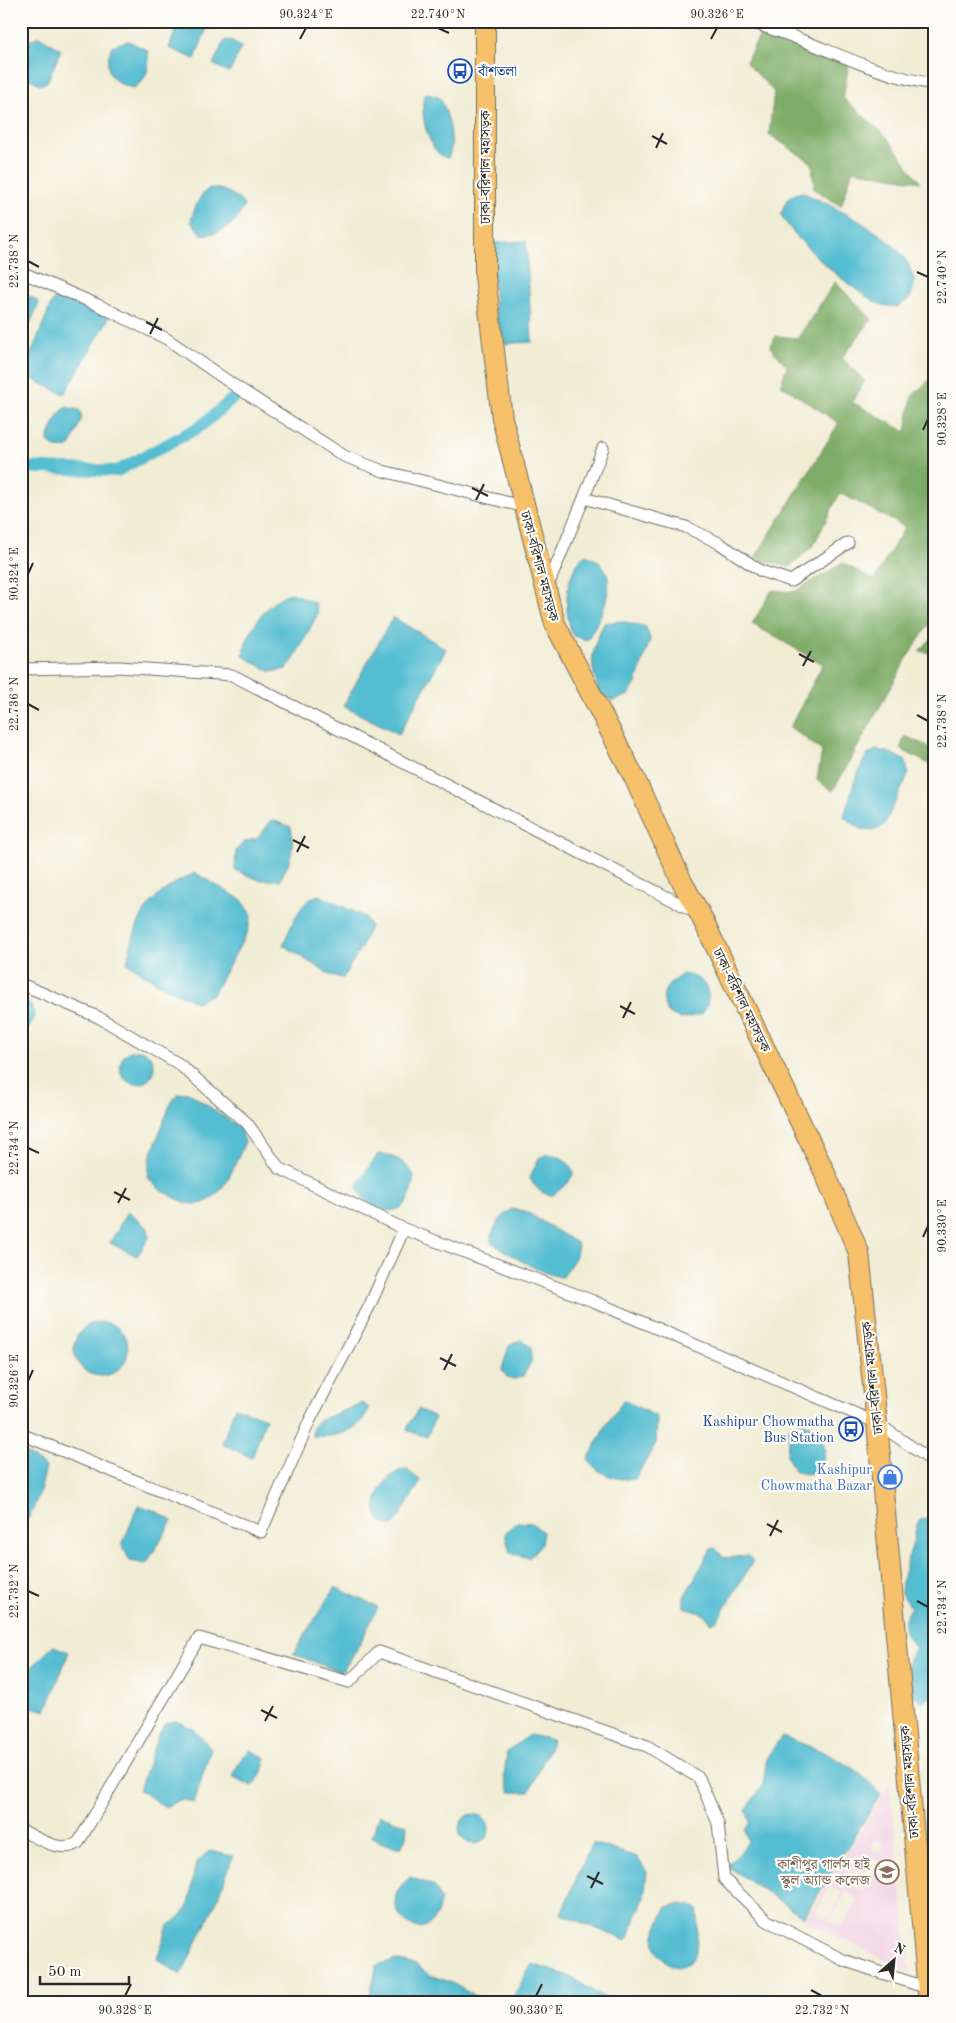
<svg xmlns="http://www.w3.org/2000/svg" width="956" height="2023" viewBox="0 0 956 2023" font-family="'Old Standard TT','Noto Serif Bengali',serif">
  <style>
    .built { fill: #f1d0e3; fill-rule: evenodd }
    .forest { fill: #7dac66; stroke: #546c48 }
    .water { fill: #54bdd2; stroke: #40747e }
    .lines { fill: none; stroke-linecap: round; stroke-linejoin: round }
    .canal { stroke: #54bdd2; stroke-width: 12 }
    .street-casing { stroke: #706f66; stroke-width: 13 }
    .highway-casing { stroke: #706f66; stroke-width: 22 }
    .street { stroke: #fff; stroke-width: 11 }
    .highway { stroke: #f7c06b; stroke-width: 20 }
    .ticks { fill: none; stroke: #2b2b2b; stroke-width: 2 }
    .labels { text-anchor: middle; stroke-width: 4.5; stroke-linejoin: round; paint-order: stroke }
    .transit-label { font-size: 14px; fill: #164399; stroke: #fdfcf7; text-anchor: start }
    .street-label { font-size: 14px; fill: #2b2b2b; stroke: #fdfcf7 }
    .shop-label { font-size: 14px; fill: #366cbe; stroke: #fdfcf7; text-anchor: end }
    .education-label { font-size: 14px; fill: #785e54; stroke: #fdfcf7; text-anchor: end }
    .neatline { fill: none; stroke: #2b2b2b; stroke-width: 2 }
    .ticks-label { font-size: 12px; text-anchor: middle; fill: #2b2b2b }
  </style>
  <rect width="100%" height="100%" fill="#fdfcf7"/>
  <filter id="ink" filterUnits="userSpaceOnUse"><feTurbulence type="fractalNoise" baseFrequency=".02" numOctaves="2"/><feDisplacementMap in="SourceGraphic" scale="10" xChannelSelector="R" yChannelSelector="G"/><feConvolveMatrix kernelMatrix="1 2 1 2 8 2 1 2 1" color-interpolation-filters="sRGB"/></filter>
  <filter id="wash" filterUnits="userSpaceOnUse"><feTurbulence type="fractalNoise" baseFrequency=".0096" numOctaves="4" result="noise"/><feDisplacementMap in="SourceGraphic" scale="20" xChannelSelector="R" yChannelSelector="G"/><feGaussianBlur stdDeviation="1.12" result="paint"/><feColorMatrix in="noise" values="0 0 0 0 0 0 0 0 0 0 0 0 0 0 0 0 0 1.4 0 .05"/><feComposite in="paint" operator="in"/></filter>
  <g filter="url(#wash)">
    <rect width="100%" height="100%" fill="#f1ecd4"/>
    <!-- built -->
    <path class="built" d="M890,1783L907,1941L910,1972L805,1921ZM875,1839L884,1843L881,1853L871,1849ZM864,1853L880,1862L863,1891L847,1882ZM830,1886L842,1893L829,1919L816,1912ZM846,1892L858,1899L842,1927L830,1920Z"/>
    <!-- forest -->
    <path class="forest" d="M763,29L849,63L843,98L886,136L920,182L853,170L841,206L814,189L812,163L769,134L774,92L746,62Z
      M835,282L872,319L842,358L865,381L852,402L906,432L912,396L935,375V615L907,658L833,791L817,780L822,751L790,727L823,664L752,624L772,590L794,592L843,563L874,580L905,527L840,493L813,546L790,567L755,558L839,423L781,385L787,366L770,347L776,336L798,338Z
      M935,635V654L919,651Z
      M905,736L929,747L935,738V767L900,749Z"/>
    <!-- water -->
    <path class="water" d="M179,21H202L207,24V27L195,59L169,48Z
      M39,36L60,49V53L47,82L40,85L21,73V57L30,40Z
      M225,40L233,41L241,47L231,70L228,72L213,64Z
      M128,41L147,50C150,66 148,80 133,88C108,82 103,68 112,46Z
      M429,94L440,98C448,114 456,142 448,158C429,157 418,109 425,95Z
      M210,188C222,188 237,195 244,205C238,224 220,236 201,234L191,222C193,211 199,194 210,188Z
      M802,192C830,205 891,234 906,260C910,267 912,275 915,282L910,298L898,307C892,306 885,306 879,304C850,289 797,243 781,215C785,201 788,195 802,192Z
      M526,241L532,342L497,344L491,243Z
      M21,293L35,299L39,303L21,344Z
      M58,293L108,314V320L65,393H61L32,379L25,369L51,304Z
      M66,407L79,410L82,417L71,445C62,451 55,449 48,442V438L58,415Z
      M584,555C628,566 602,616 587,640L573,636C563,611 564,576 584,555Z
      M292,593L315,603L318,613L294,659L286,669L271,672L243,656C244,635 271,595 292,593Z
      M393,617L446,649L399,734L343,706Z
      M621,621L646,627L650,639L636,683L629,695L613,701L598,692C598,684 594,677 593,669C591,652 597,638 604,623Z
      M876,750L888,752L906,761L908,775L884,825L876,830L861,829L844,817L855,780L866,756Z
      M272,820L291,827C295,849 291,860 280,880H259L235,870L236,850L244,842L258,838Z
      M195,873L242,900L252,915L247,933L213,994L196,1002L159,984L127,963C137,914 149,894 195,873Z
      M319,895L365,917L370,926L361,948L343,978L332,976L283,945C291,928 299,900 319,895Z
      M683,974C707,976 715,996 702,1014L681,1019L667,1012C659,992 666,985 683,974Z
      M21,997C38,1005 38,1026 21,1033Z
      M120 1067a17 17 0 1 1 34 0a17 17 0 1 1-34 0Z
      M188,1092L239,1127L245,1142C232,1170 217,1220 177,1199C165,1192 156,1189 148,1177L150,1158L172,1100L178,1094Z
      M378,1154C394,1155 405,1161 414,1175C413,1184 411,1198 404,1205C388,1220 361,1203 357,1185Z
      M548,1154C562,1156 567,1160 574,1172L568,1183L553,1195C542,1195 535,1188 530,1178L539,1158Z
      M512,1209L525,1211L578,1244L576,1256L563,1277C544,1276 507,1253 491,1242C492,1227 500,1218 512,1209Z
      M127,1212L148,1228L149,1238L137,1256L110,1243Z
      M74 1349a27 27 0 1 1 54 0a27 27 0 1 1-54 0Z
      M521,1340L531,1347V1362L523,1376L514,1379L507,1377L502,1369L509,1346Z
      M624,1400L657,1417L656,1443L635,1479C616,1480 601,1476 588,1460L606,1425Z
      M362,1403L369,1408C360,1432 336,1438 312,1436L313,1427L318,1421Z
      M235,1407L266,1418L252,1458L222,1444Z
      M418,1409L435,1417L427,1437L408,1431L407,1428Z
      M797,1422C824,1424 833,1453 815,1472L807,1474L795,1472L787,1456L789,1428Z
      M21,1450L46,1467L40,1492L29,1518L21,1514Z
      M406,1469L421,1481L394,1525H386L379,1520C378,1515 375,1509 376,1504C379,1488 390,1472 406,1469Z
      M138,1505L156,1511L172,1521L146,1564L130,1561L122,1546Z
      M935,1517V1693L923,1702L911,1693L904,1683L909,1659L916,1648C903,1633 899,1624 911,1607L901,1593C902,1571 909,1559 914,1539C916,1532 915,1526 920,1520Z
      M517,1522L532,1523L543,1532L541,1544L529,1558L510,1553L505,1533Z
      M715,1548L724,1558L748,1556L753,1561L717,1621L711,1623L705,1615L684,1607V1597L711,1549Z
      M335,1587L378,1607C367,1628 357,1654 341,1672L293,1654Z
      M53,1646L69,1652L46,1711L21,1704L33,1666Z
      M176,1721L192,1728L211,1748L194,1803L181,1799L165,1807L139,1790L158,1735L166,1723Z
      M529,1735L553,1740L529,1792H510L504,1777L507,1752Z
      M782,1736C817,1749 858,1763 880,1795L804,1917L730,1868L728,1864L738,1855L748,1842L745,1830L750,1822L746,1810L763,1785L767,1757Z
      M250,1750L266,1758L261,1775L252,1786L232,1776L241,1759Z
      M459 1829a15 15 0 1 1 30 0a15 15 0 1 1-30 0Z
      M379,1815L407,1825L406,1837L401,1848L380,1842L372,1837Z
      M592,1843L637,1857L647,1872L644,1897L627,1941L561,1914Z
      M209,1851L233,1856L219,1896L181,1975L157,1959L168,1926C199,1906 187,1894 196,1865C197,1860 205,1855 209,1851Z
      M410,1877L434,1886L441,1900C439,1906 437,1914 434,1919C418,1942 388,1914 397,1892C399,1887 406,1881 410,1877Z
      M678,1904L689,1905L697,1909C699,1918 697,1925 697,1933C697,1951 698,1960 679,1968C645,1955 652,1934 667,1907Z
      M395,1960L416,1965L429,1975L450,1982L486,2002H368L377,1965Z
      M532,1964L569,1976L611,2002H510Z"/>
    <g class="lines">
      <!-- canal -->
      <path class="canal" d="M21,467L117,471L201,426L236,396"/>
    </g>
  </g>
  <g filter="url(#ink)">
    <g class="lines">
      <!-- street casing -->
      <g class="street-casing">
        <path id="street" d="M748,21C765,27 782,32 799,39C843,56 888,78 935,84
          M21,272L98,305L167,339L235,386L344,456L383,471L525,507
          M584,498L603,448
          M547,588L584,498L686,527L719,543L761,571L791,581L848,543
          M21,669L119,667L232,675L696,912
          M21,984L98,1017L179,1064L247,1123L279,1168L404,1229L593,1301L877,1423L935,1463
          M21,1434L261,1532L310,1420L369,1307L404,1229
          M21,1830C38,1838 60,1854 78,1843L199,1638L349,1682L379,1652L647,1746L699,1778L718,1823L724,1879L766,1920L843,1960L930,1989"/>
      </g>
      <!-- highway casing -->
      <g class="highway-casing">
        <path id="highway" d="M485,21V276L502,418L555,624L634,777L683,884L700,914L824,1171L859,1253L877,1423L929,2002"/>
      </g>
      <!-- street -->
      <use href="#street" class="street"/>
      <!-- highway -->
      <use href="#highway" class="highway"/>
    </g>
  </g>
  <!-- ticks -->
  <path class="ticks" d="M438,28L449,33M300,39L306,28M711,39L717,28M652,136L667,144M656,148L663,133M28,261L39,267M917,272L928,277M146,322L162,330M150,334L158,318M923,430L928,419M472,488L488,496M476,500L484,484M28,574L33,563M799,654L814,662M803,666L811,651M28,704L39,710M917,715L928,721M293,840L309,848M297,852L305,836M620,1006L635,1014M623,1018L631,1002M28,1148L39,1153M114,1192L130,1200M118,1203L126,1188M923,1237L928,1226M440,1358L456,1366M444,1370L452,1354M28,1381L33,1370M767,1524L782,1532M770,1536L778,1520M28,1591L39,1596M917,1601L928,1607M261,1710L277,1718M265,1721L273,1706M587,1876L603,1884M591,1888L599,1872M811,1990L822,1996M125,1996L131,1984M536,1996L542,1984"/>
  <!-- icons -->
  <defs>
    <g id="bus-ring" transform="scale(1.25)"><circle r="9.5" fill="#fdfcf7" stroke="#1a4fb4" stroke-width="1.5"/><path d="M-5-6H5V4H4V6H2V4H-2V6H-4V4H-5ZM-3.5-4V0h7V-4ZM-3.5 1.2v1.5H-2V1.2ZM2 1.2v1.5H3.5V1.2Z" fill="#1a4fb4"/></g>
    <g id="shop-ring" transform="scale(1.25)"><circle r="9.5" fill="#fdfcf7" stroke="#3f7fe0" stroke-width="1.5"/><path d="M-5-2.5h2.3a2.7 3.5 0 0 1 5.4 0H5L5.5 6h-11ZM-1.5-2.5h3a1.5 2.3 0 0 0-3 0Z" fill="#3f7fe0"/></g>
    <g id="school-ring" transform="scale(1.25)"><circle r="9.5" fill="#fdfcf7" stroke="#8d6e63" stroke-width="1.5"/><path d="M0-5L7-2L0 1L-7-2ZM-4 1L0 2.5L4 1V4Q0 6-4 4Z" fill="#8d6e63"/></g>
  </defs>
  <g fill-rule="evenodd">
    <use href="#bus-ring" x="460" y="71"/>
    <use href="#bus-ring" x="851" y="1429"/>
    <use href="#shop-ring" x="890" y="1477"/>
    <use href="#school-ring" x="887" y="1872"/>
  </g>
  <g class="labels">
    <!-- transit labels -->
    <g class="transit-label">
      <text x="478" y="76">বাঁশতলা</text>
      <text x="834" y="1426" text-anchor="end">Kashipur Chowmatha<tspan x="834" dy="16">Bus Station</tspan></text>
    </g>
    <!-- street labels -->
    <g class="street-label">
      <text transform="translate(485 167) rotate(-90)" y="5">ঢাকা-বরিশাল মহাসড়ক</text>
      <text transform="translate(540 566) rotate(75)" y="5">ঢাকা-বরিশাল মহাসড়ক</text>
      <text transform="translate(742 1000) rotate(64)" y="5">ঢাকা-বরিশাল মহাসড়ক</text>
      <text transform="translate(872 1378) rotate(-96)" y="5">ঢাকা-বরিশাল মহাসড়ক</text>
      <text transform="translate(909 1782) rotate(-95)" y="5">ঢাকা-বরিশাল মহাসড়ক</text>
    </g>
    <!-- shop labels -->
    <g class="shop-label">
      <text x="872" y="1474">Kashipur<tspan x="872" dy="16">Chowmatha Bazar</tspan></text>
    </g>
    <!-- education labels -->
    <g class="education-label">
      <text x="870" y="1869">কাশীপুর গার্লস হাই<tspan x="870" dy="16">স্কুল অ্যান্ড কলেজ</tspan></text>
    </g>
  </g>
  <!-- margin -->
  <rect width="956" height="2023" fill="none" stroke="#fdfcf7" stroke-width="55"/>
  <!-- north arrow -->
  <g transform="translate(894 1960) rotate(27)" stroke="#fdfcf7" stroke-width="4" paint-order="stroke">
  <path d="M0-4L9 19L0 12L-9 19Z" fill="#2b2b2b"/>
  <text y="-8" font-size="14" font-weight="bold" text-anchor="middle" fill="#2b2b2b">N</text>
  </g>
  <!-- scale -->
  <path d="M40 1976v8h89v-8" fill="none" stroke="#2b2b2b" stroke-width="2.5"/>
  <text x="48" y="1976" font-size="15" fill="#2b2b2b" stroke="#fdfcf7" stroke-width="4" paint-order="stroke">50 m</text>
  <rect x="28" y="28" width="900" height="1968" class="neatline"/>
  <g class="ticks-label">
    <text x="306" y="18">90.324°E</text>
    <text x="438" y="18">22.740°N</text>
    <text x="717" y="18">90.326°E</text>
    <text transform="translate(14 261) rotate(-90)" y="4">22.738°N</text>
    <text transform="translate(942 277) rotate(-90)" y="4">22.740°N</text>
    <text transform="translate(942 419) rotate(-90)" y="4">90.328°E</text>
    <text transform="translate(14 574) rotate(-90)" y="4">90.324°E</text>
    <text transform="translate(14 704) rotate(-90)" y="4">22.736°N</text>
    <text transform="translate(942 721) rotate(-90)" y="4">22.738°N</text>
    <text transform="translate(14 1148) rotate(-90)" y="4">22.734°N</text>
    <text transform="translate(942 1226) rotate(-90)" y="4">90.330°E</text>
    <text transform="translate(14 1381) rotate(-90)" y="4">90.326°E</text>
    <text transform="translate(14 1591) rotate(-90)" y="4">22.732°N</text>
    <text transform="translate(942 1607) rotate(-90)" y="4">22.734°N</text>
    <text x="125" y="2014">90.328°E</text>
    <text x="536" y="2014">90.330°E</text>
    <text x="822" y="2014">22.732°N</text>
  </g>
</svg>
